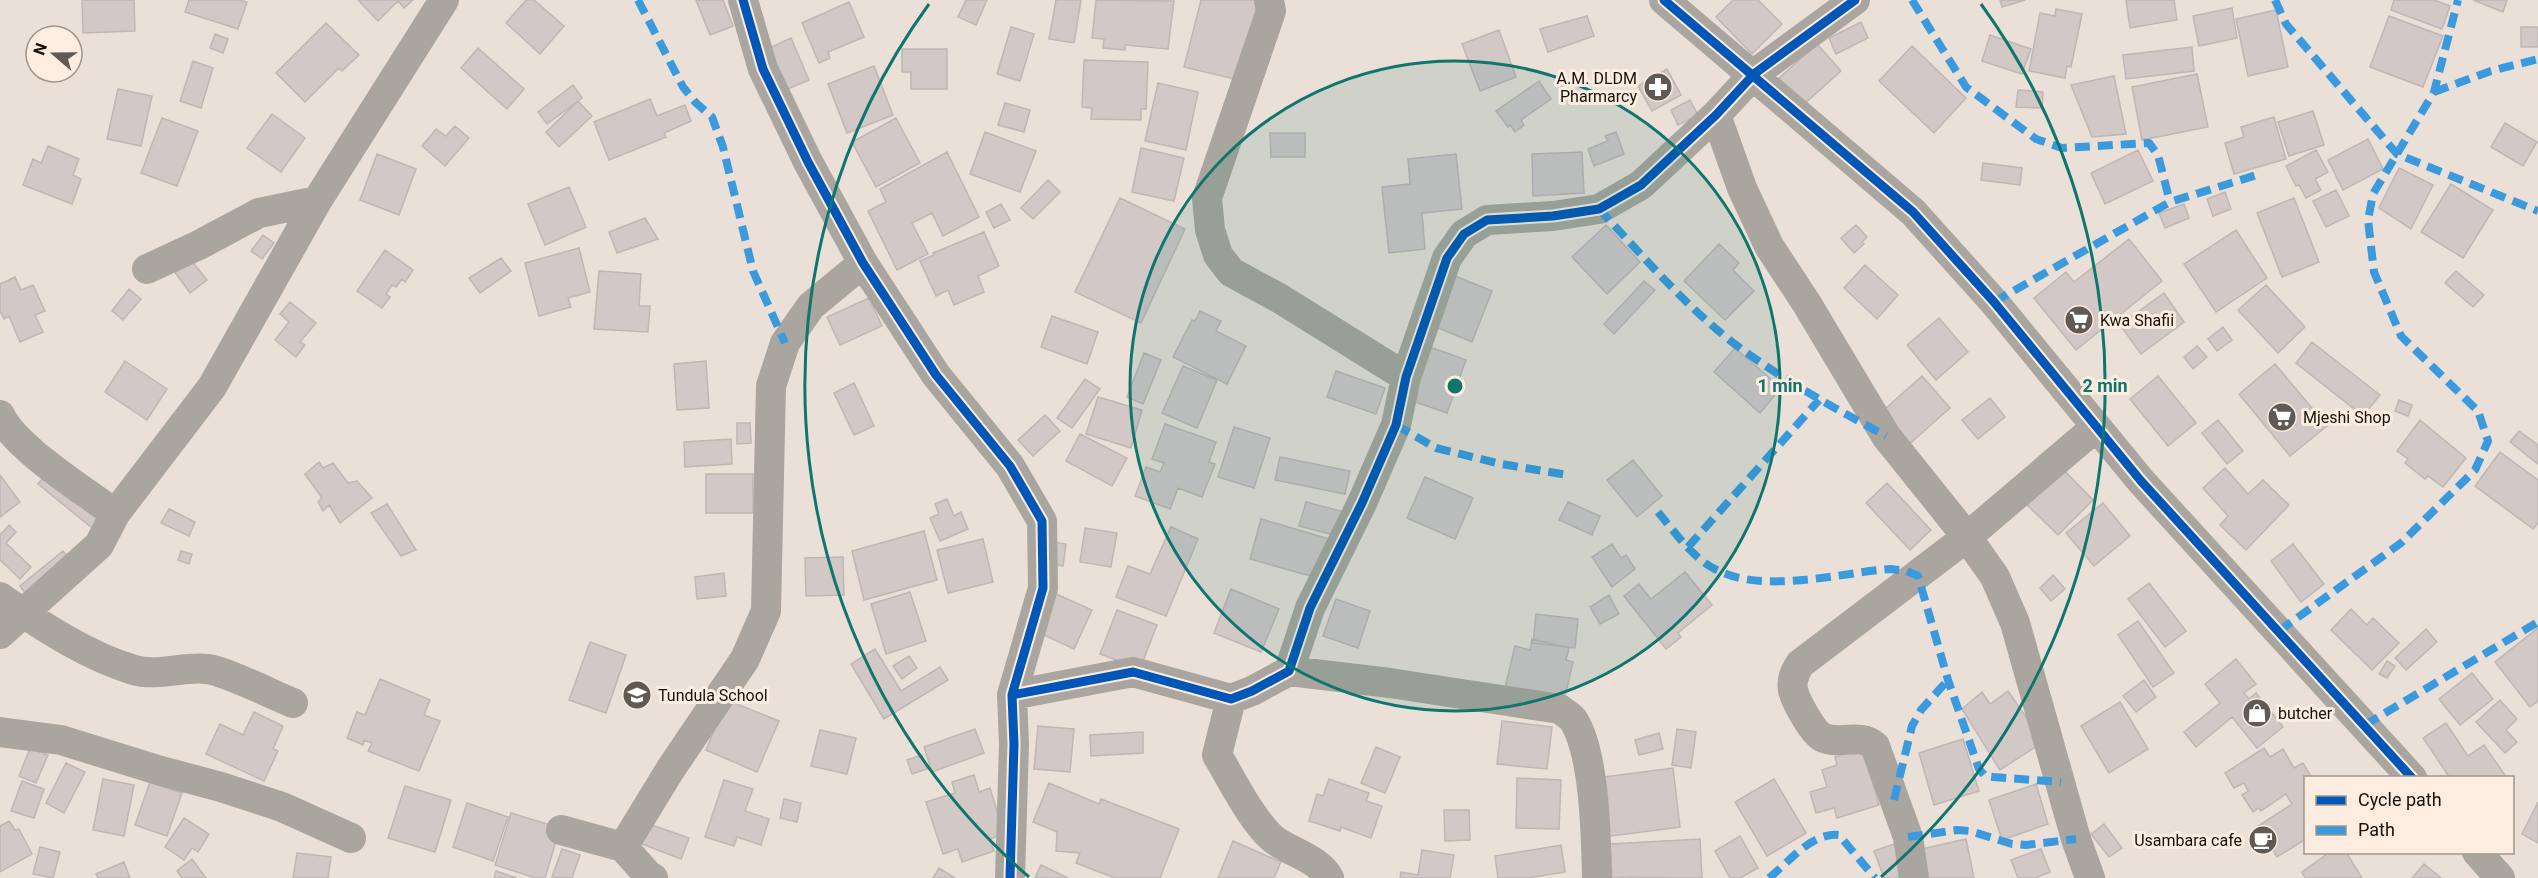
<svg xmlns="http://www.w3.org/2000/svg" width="2538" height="878" viewBox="0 0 2538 878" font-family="Roboto,sans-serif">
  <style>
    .building { fill: #d2c8c6; stroke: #c0b6b4; stroke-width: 1.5 }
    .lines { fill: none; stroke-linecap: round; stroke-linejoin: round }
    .minor { stroke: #aaa59e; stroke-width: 30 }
    .quiet { stroke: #3b9ade; stroke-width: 8; stroke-dasharray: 15 8; stroke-linecap: butt }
    .cycleway-casing { stroke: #fdede1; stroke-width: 13 }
    .cycleway { stroke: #0057b8; stroke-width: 9 }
    .ring { fill: none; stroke: #0f766e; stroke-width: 3 }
    .labels { text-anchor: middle; stroke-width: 6; stroke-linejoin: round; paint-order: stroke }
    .poi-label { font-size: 16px; fill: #17100b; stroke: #fdede1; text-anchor: start }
    .centre { fill: #0f766e; stroke: #fdede1; stroke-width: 3 }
    .ring-label { font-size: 18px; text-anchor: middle; font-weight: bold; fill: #0f766e; stroke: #fdede1; stroke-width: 6; stroke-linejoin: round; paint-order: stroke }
  </style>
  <rect width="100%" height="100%" fill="#ebe0d8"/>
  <!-- building -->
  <path class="building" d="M82,0H134L135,31L83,33Z
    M189,0H239L247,2L238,29L185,12Z
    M358,0H413L404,8L398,1L378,21Z
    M526,0H534L564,26L540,54L506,23Z
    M696,0H723L733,26L710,35Z
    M966,0H987L976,25L958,17Z
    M1056,0H1081L1074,43L1049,39Z
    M1096,0L1174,1L1168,49L1125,45V50L1103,48L1104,39L1092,38Z
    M1201,0H1259L1239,80L1184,67Z
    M1733,0H1758L1782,24L1752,54L1716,17Z
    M2000,0H2025L2002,7Z
    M2126,0H2174L2177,20L2130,28Z
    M2394,0H2434L2450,6L2442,29L2391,10Z
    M2473,0H2507L2503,12Z
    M849,2L864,37L828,52L830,58L819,63L802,23Z
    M2232,8L2237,38L2199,46L2193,16Z
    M2056,9L2082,14L2071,67L2067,66L2065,78L2029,71L2040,13L2055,16Z
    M2276,10L2288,67L2248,76L2236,19Z
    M1587,16L1594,36L1548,52L1540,29Z
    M2389,16L2443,36L2423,87L2370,67Z
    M1861,22L1868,38L1836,54L1829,38Z
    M326,23L359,55L342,71L339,68L305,102L276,73Z
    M1011,27L1034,34L1020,81L997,74Z
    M2521,27H2538V47H2521Z
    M1499,30L1516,77L1480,91L1462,44Z
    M215,34L228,39L223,53L210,48Z
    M1990,35L2031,49L2022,74L1982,61Z
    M791,38L809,80L785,90L767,49Z
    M1817,44L1841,71L1802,106L1778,79Z
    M1912,46L1966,98L1934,133L1879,81Z
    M2192,47L2194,71L2126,79L2123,55Z
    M478,48L524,89L507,109L461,68Z
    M902,49H947V89H911V72H902Z
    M1084,60L1148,62L1146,109H1141V120L1091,119L1092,108L1082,107Z
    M193,61L213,68L201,108L180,101Z
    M874,66L893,115L847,133L828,84Z
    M1667,69L1681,95L1652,111L1638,86Z
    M2197,74L2208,127L2142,140L2132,87Z
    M2114,76L2126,134L2092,137L2071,85Z
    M1539,81L1551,99L1521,120L1524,125L1515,132L1510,125L1508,127L1496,111Z
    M1158,83L1198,92L1186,150L1145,141Z
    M573,85L582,98L547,124L538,112Z
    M118,89L152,96L141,146L107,139Z
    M2018,90L2043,92L2042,108L2016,107Z
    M650,99L657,116L685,105L691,121L664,133L666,137L609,160L594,122Z
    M1690,100L1698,115L1678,125L1671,110Z
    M578,101L592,116L559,147L546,132Z
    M1005,103L1030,110L1024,132L998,125Z
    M2313,111L2324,145L2289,156L2278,122Z
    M272,114L305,138L281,172L247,148Z
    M2274,117L2286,159L2234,174L2225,143L2244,137L2241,127Z
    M162,118L198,131L177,186L141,173Z
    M896,118L920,163L876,187L852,142Z
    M2505,123L2537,142L2523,166L2491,147Z
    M455,126L469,138L445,166L422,146L436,129L446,136Z
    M985,132L1036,151L1020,192L970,174Z
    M1616,132L1624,154L1594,166L1588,149L1608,141L1605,136Z
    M1270,133H1305V157H1271Z
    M2368,139L2383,169L2343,190L2328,160Z
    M48,146L79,159L73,175L81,179L72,204L23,185L33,159L41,163Z
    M1141,148L1184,158L1174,201L1132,192Z
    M2138,150L2153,181L2105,204L2091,173Z
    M2316,150L2328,172L2315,179L2321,190L2306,198L2299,185L2296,186L2286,166Z
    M947,152L979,217L943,236L932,213L912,223L928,254L897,270L868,211L886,202L880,189Z
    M1582,152L1584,193L1533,196L1532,154Z
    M377,154L416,169L399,215L360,200Z
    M1456,154L1462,209L1422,213L1425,249L1389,253L1382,187L1410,184L1408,159Z
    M1983,163L2022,168L2020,185L1981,180Z
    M2399,168L2433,185L2411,229L2379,208Z
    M1048,180L1060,192L1033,219L1021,208Z
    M2451,184L2493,210L2463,258L2421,232Z
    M569,187L586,227L545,245L528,204Z
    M2336,190L2349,216L2326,227L2313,201Z
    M2225,192L2231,209L2213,216L2207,199Z
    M1120,198L1185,229L1141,323L1075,292Z
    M2294,198L2319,262L2282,277L2257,213Z
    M1001,204L1010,220L994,228L986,212Z
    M2184,204L2189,218L2165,228L2159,213Z
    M645,218L658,239L617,253L609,232Z
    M1606,225L1640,262L1607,294L1572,257Z
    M1856,225L1867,237L1862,242L1864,244L1854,253L1841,238Z
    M2236,230L2267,278L2216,312L2184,264Z
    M984,232L999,266L978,276L984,292L954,305L948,290L936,296L920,261L934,255L933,253Z
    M263,235L274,243L262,259L251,251Z
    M2129,239L2162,281L2076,350L2034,298L2066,272L2074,282Z
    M1719,244L1739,263L1733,270L1754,291L1725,320L1684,281Z
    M579,248L590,292L568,298L571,307L539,316L525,263Z
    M385,250L413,270L405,282L402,279L396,287L392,285L386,294L390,297L382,308L357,291Z
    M187,255L207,280L190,293L171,267Z
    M501,258L511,271L480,293L469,278Z
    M1865,265L1898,295L1877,319L1844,288Z
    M599,271L641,274L639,306H650L648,332L594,329Z
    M2456,271L2484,295L2473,307L2445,283Z
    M1450,274L1492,291L1472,342L1429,324Z
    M15,277L21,290L33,285L45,311L35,315L43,332L20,342L9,316L4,319L0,311V284Z
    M1644,281L1655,290L1614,334L1604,324Z
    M2266,285L2305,327L2278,353L2238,310Z
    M129,289L141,299L123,320L112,311Z
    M2164,293L2184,322L2141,354L2120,325Z
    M869,298L882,326L840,345L827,317Z
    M290,302L316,323L300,342L305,345L296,357L275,340L289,322L280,314Z
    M1200,311L1221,321L1216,331L1246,346L1227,384L1173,357L1192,320L1195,321Z
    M1052,316L1098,332L1087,364L1041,347Z
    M1939,318L1968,352L1936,380L1907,345Z
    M2223,327L2232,340L2217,351L2208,339Z
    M2312,342L2380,395L2363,416L2296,363Z
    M1427,346L1466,360L1447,413L1407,399Z
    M2197,346L2207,357L2193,369L2184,357Z
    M1735,348L1781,388L1760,413L1714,372Z
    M1144,353L1161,360L1143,404L1127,397Z
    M125,361L167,389L147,420L105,392Z
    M706,361L709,408L677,410L674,364Z
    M2275,364L2327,426L2290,456L2239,394Z
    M1183,366L1217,380L1197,428L1162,413Z
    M1336,371L1385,388L1376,414L1327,397Z
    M1922,376L1950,408L1905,448L1877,416Z
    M2158,376L2196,423L2168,446L2130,399Z
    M1085,379L1100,389L1072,428L1057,418Z
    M854,383L874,426L854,435L834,393Z
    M1098,397L1142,410L1131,448L1086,434Z
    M1990,398L2005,417L1978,439L1962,420Z
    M2399,400L2412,405L2408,416L2395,411Z
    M1045,415L1060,431L1033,456L1018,440Z
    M2218,420L2243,451L2227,464L2202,433Z
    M2420,420L2466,458L2443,487L2428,476L2425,479L2405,463L2408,459L2397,451Z
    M737,423H750L751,443L737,444Z
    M1165,424L1216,442L1209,462L1215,464L1202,497L1178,488L1170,509L1135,496L1146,467L1160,472L1164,463L1152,459Z
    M1234,427L1270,438L1254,488L1218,477Z
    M2519,431L2538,445V464L2510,442Z
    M1080,434L1127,458L1112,486L1066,461Z
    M731,439L732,464L685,467L684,442Z
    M2500,452L2538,480V523L2533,529L2475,486Z
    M1280,457L1350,471L1345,494L1275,480Z
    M1633,460L1662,496L1637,517L1607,480Z
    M319,462L323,468L333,463L348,483L357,481L372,498L340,523L329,505L323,511L318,502L322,498L305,474Z
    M2061,467L2093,500L2058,535L2025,503Z
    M2225,468L2248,494L2263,480L2289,505L2246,550L2220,525L2228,516L2203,488Z
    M47,473L106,520L97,532L38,484Z
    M706,474H753V513H706Z
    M0,475L20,502L0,517Z
    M1425,477L1473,498L1455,539L1407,518Z
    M1887,483L1931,530L1910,550L1866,503Z
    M947,499L954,516L961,512L968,529L940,541L930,518L939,514L935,504Z
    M1306,502L1344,512L1338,536L1299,526Z
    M1568,502L1600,516L1592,535L1559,520Z
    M2103,503L2130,536L2094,566L2066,533Z
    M387,504L416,550L401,556L371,513Z
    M169,509L195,522L189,536L161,523Z
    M1261,519L1336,541L1325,580L1250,559Z
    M9,525L16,532L6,543L31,567L20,579L0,560V535Z
    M1171,527L1198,539L1166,616L1116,597L1128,566L1150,574Z
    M1085,528L1117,533L1111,567L1080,562Z
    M924,531L937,580L864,600L852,551Z
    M983,539L993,582L948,593L937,550Z
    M1049,541L1066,544L1063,566L1046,564Z
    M1612,544L1621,558L1626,555L1635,569L1612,587L1592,557Z
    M2293,544L2324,584L2301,602L2271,561Z
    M63,551L75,565L31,601L20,586Z
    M181,551L192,554L189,564L178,560Z
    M843,557L844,595L806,596L805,558Z
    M1685,572L1712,605L1678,633L1681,637L1666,649L1624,596L1639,584L1651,599Z
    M724,573L726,596L697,599L695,577Z
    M2053,575L2065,589L2051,601L2040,588Z
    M2149,583L2186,631L2165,647L2128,599Z
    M1231,589L1279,609L1261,652L1214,633Z
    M910,592L926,641L886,654L871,604Z
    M1054,593L1092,610L1074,649L1035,631Z
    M1609,595L1619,614L1600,624L1590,607Z
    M1336,599L1370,611L1358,648L1323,636Z
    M2351,609L2367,625L2373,618L2399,643L2372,670L2331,630Z
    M1117,610L1157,625L1140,669L1100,654Z
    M1536,614L1578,619L1575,648L1533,643Z
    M2138,621L2174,673L2153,687L2118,635Z
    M2538,628V701L2530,707L2495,662Z
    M2426,629L2437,642L2406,670L2395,658Z
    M1532,639L1569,648L1566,660L1573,662L1563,705L1504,692L1515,646L1530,650Z
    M590,642L626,655L606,713L569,700Z
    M875,649L901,691L940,667L948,680L884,719L851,664Z
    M909,656L917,668L902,679L893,666Z
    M2236,659L2256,684L2244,693L2249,699L2256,693L2283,727L2257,748L2232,717L2196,747L2184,732L2220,703L2205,684Z
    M2387,661L2395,666L2387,678L2379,674Z
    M2472,673L2493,699L2460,725L2439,699Z
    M380,679L430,700L424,715L440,721L419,771L368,751L372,743L364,740L363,745L347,738L357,712L365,715Z
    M2144,680L2156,697L2136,712L2123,696Z
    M2008,691L2043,742L2000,770L1962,709L1982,692L1990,704Z
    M727,700L779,721L757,772L706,750Z
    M2500,700L2517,719L2506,730L2517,742L2505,753L2476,722Z
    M2120,702L2148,749L2109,773L2081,726Z
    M254,712L283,726L273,749L278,751L264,781L206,754L220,724L243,735Z
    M1502,721L1552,727L1547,769L1497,764Z
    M2446,723L2468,756L2484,745L2507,778H2450L2423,738Z
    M1038,726L1074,729L1070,772L1034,769Z
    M975,729L984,753L932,772L924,747Z
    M1677,729L1696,732L1691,768L1672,765Z
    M820,730L856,738L847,774L811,766Z
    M1143,732V753L1091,756L1090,735Z
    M1659,733L1663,749L1639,755L1635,740Z
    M1963,739L1979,791L1934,805L1919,753Z
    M1376,747L1400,757L1385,793L1361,783Z
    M30,748L48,755L36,783L19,776Z
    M1862,748L1879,805L1837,818L1834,808L1816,813L1810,792L1827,787L1822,770L1837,765L1835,757Z
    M2264,748L2270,757L2283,749L2294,768L2303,763L2312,778H2306V839L2277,857L2258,826L2292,804L2286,794L2261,811L2259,808L2253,812L2242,795L2248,791L2244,783L2234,788L2225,773Z
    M922,755L927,769L912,774L907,760Z
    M66,763L85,772L64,813L46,803Z
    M1673,768L1680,827L1604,837L1597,778Z
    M974,775L979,792L990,788L1004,834L990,839L994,851L962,862L958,849L943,854L926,802L955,793L952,782Z
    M1517,778L1561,780L1559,829L1516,828Z
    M103,779L134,785L124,836L93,830Z
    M1329,779L1369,793L1366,801L1382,806L1371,838L1341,827L1340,831L1309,821L1317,794L1323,796Z
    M1774,779L1806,833L1767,856L1735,802Z
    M724,780L753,789L745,811L769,819L761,845L737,837L734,846L705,837Z
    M22,781L44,789L34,818L11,811Z
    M150,782L182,793L167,836L135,825Z
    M1049,783L1099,804L1101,799L1179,829L1160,878H1115L1076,863L1080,853L1056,851L1057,832L1033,822Z
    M2036,784L2048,824L2002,840L1989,800Z
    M405,786L451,800L435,852L388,838Z
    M784,799L801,803L797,822L780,818Z
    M2538,802V843L2522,834Z
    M467,803L508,817L493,861L453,847Z
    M1444,810H1469L1470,840L1445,841Z
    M511,813L560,828L545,878H536L495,865Z
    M184,818L209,834L198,852L192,848L184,860L165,847Z
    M9,821L15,830L19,829L32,854L0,872V826Z
    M649,824L689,838L681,859L642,844Z
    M2104,824L2122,848L2109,857L2091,834Z
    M1740,836L1758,868L1740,878H1730L1715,851Z
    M1700,839L1702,878L1612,877L1610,844Z
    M1966,839L1974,878H1923L1917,850Z
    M1233,841L1281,862L1274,878H1218Z
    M1894,844L1906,878H1884L1874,851Z
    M1561,845L1565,872L1528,878H1498L1495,856Z
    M40,847L60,852L53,878L33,874Z
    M562,849L580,855L572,878L552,877Z
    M2041,849L2050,872L2035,878H2018L2011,860Z
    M1422,850L1454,855L1450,878H1400L1401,872L1418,875Z
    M2330,852H2346L2362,878H2305L2302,872Z
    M297,853L331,857L328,878H293Z
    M192,859L206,878H182L177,871Z
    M124,862L130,878H98L96,874Z
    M2424,864L2441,878H2412Z
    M1041,865L1068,878H1035Z
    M939,868L955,878H933Z
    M496,871L517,878H494Z"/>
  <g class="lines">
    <!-- minor -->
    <path class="minor" d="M743,0L763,69L808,162L863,263L936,375L1010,466L1042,521L1043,588L1012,695L1014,744L1010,878
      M1269,0L1271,11L1207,198L1210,230L1218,255L1231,272L1279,298L1406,377
      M1664,0L1913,212L1994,302L2141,481L2412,778
      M1716,115L1742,188L1769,246L1807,304L1886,436L1967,537L1995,577L2015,623L2076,839L2090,878
      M147,269L199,245L259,213L317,201
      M0,415C15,448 84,490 115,514
      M0,597C40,625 87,656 134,670C158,677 183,666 207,669C226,671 273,695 293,703
      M0,634L99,545L115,514L212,387L317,201L444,0
      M1289,671L1390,683L1560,709C1564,713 1571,716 1574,721C1595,755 1596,838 1597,878
      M1012,695L1133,672L1231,699L1252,691L1289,671L1310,608L1362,503L1396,425L1406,377L1447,258L1464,234L1487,220L1553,216L1599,209L1641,185L1716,115L1754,74L1855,0
      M1231,699L1217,755C1232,780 1251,819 1272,838C1289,852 1320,859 1329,878
      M0,732L61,740L161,771L221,787L282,807L351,838
      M561,830L623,847L648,875L653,878
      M623,847L670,770L745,659L766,611L771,386L785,343L811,306L863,263
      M2477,852L2500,878
      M1914,878L1908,837L1875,746C1860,732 1839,746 1822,737C1813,733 1795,700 1793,690C1791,680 1795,672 1800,664L1967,537L2096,427"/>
    <!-- quiet -->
    <path class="quiet" d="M638,0L683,87L695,102L712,117L723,147L753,271L785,343
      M1912,0L1966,87L2036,139L2062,148L2149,143L2158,155L2170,202
      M2275,0L2286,24L2397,154L2538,211
      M2434,92L2491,71L2538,59
      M1599,209C1643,256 1685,306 1736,345C1783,380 1834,408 1886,436
      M1994,302L2170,202L2260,174
      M1396,425L1436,448L1501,464L1568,475
      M1658,512C1673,530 1687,550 1705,563C1753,598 1836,573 1890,569L1907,571L1918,576L1948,680L1979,769L1985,776L1993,777L2061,782
      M1688,547L1819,400
      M2279,631L2401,543L2475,470L2488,441L2478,411L2401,336L2374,272L2368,220L2373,194L2434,92L2458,0
      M2365,725L2538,622
      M1894,800L1912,726L1921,710L1948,680
      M1908,837L1957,830L1970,831L2012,844L2026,845L2076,839
      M1769,878C1789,862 1812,832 1839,835L1875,878"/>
    <!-- cycleway casing -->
    <g class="cycleway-casing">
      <path id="cycleway" d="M743,0L763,69L808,162L863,263L936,375L1010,466L1042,521L1043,588L1012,695L1014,744L1010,878
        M1664,0L1913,212L1994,302L2141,481L2412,778
        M1012,695L1133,672L1231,699L1252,691L1289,671L1310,608L1362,503L1396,425L1406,377L1447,258L1464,234L1487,220L1553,216L1599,209L1641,185L1716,115L1754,74L1855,0"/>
    </g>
    <!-- cycleway -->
    <use href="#cycleway" class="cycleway"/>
  </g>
  <!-- distance rings -->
  <circle cx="1455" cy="386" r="325" fill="#0f766e" fill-opacity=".12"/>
  <g class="ring">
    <circle cx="1455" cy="386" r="325"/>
    <path d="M1029 877A650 650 0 0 1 929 4M1981 4A650 650 0 0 1 1881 877"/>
  </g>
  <!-- icons -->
  <defs>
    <g id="pharmacy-disc" transform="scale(1.5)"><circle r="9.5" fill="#615953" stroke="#fdede1"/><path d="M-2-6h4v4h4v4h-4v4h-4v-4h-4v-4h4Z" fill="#fff"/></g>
    <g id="supermarket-disc" transform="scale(1.5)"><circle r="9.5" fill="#615953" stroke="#fdede1"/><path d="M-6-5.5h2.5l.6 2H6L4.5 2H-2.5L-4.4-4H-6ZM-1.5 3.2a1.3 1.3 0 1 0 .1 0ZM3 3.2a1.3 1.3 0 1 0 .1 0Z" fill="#fff"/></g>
    <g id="school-disc" transform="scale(1.5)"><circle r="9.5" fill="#615953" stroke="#fdede1"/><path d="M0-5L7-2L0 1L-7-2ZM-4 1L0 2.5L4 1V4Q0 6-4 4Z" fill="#fff"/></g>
    <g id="shop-disc" transform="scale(1.5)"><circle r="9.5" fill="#615953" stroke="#fdede1"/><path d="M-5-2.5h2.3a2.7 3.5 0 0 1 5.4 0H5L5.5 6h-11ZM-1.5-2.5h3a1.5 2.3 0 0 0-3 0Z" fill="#fff"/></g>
    <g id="cafe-disc" transform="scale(1.5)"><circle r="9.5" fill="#615953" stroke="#fdede1"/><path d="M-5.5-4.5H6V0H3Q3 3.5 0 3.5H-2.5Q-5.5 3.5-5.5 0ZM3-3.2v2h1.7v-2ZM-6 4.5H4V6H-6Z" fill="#fff"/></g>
  </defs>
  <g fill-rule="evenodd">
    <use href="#pharmacy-disc" x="1658" y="87"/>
    <use href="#supermarket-disc" x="2079" y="320"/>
    <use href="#supermarket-disc" x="2282" y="417"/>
    <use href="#school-disc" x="637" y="695"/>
    <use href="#shop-disc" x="2257" y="713"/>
    <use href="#cafe-disc" x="2263" y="840"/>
  </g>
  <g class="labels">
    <!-- poi labels -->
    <g class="poi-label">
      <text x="1637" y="84" text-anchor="end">A.M. DLDM<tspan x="1637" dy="18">Pharmarcy</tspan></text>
      <text x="2100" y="326">Kwa Shafii</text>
      <text x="2303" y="423">Mjeshi Shop</text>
      <text x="658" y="701">Tundula School</text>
      <text x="2278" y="719">butcher</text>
      <text x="2242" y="846" text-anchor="end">Usambara cafe</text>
    </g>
  </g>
  <circle cx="1455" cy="386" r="9" class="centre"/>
  <g class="ring-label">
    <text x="1780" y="392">1 min</text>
    <text x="2105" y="392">2 min</text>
  </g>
  <!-- legend -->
  <rect x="2304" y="776" width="210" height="78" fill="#fdede1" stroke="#a1958b" stroke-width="1.5"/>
  <rect x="2316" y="796" width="30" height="9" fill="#0057b8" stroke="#a1958b" stroke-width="1.5"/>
  <text x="2358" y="806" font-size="18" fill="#17100b">Cycle path</text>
  <rect x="2316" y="826" width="30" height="9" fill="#3b9ade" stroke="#a1958b" stroke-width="1.5"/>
  <text x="2358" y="836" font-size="18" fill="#17100b">Path</text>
  <!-- north arrow -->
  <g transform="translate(54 54) rotate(290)"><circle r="28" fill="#fdede1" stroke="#a1958b" stroke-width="1.5"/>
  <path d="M0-4.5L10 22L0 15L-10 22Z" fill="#615953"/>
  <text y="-9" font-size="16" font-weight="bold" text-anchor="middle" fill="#17100b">N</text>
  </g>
</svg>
